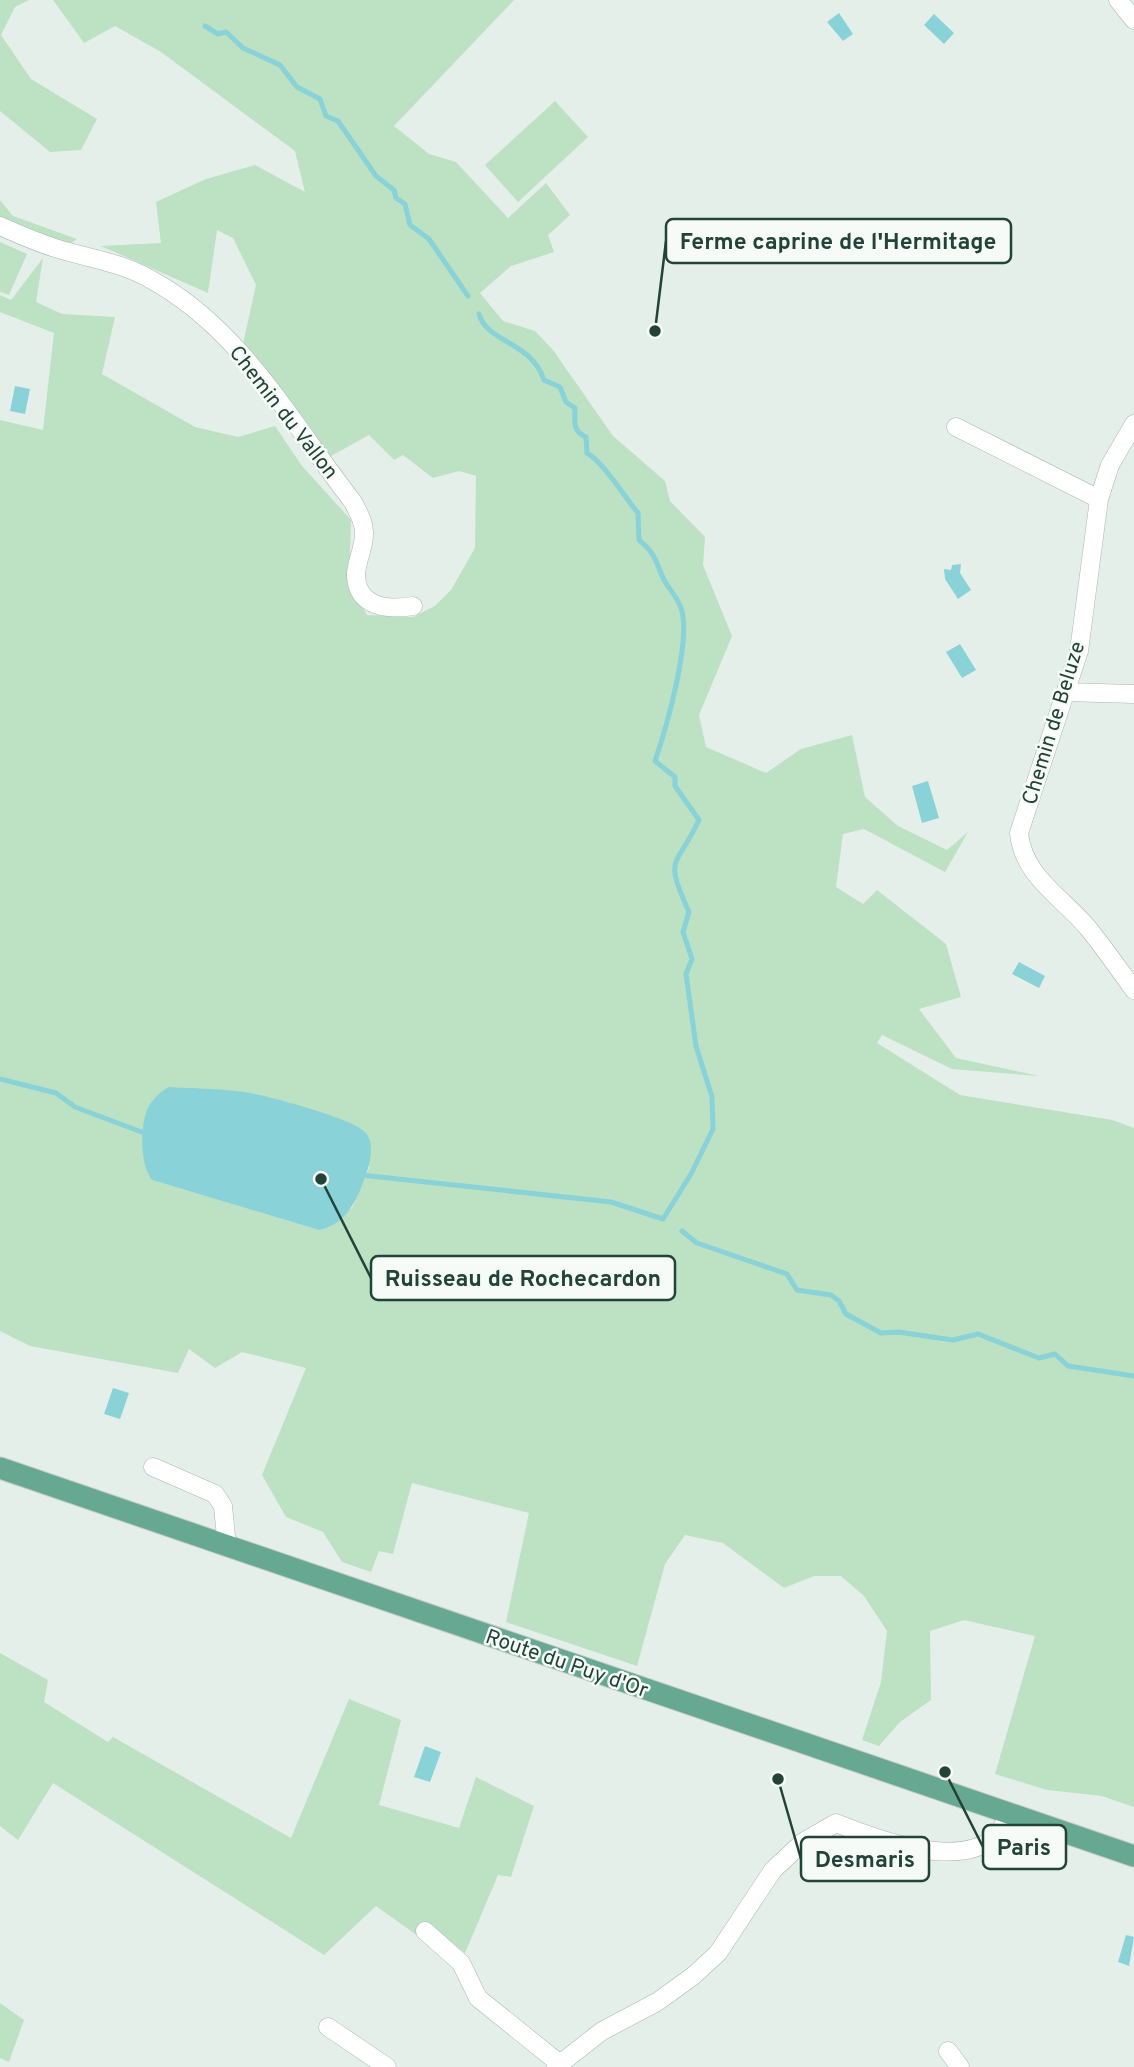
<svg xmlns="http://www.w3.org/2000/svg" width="1134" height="2067" viewBox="0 0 1134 2067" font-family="Overpass,sans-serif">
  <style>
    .green { fill: #bce1c3; fill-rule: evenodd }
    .water { fill: #89d2d8 }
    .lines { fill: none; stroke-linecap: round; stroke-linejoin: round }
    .stream { stroke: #89d2d8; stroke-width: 5 }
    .minor-casing { stroke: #a7b8b0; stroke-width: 19 }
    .major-casing { stroke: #c1cac7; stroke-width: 23 }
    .minor { stroke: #fff; stroke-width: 18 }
    .major { stroke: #66a891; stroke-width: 21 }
    .labels { text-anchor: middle; stroke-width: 5; stroke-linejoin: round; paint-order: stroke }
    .street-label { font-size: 21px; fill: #224337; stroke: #f6fbf8 }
    .leader { fill: none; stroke: #224337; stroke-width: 2.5 }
    .callout-dot { fill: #224337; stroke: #f6fbf8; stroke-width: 2.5 }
    .callout { fill: #f6fbf8; stroke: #224337; stroke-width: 2.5 }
    .callout-label { font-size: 23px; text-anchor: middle; font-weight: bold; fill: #224337 }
  </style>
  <rect width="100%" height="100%" fill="#e5efe9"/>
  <!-- green -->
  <path class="green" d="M0,0H29L15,7L1,35L31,79L97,119L81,150L50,152L0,111Z
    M53,0H514L394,126L429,154L456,162L508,218L546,183L570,215L548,235L554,252L511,266L480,293L503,321L535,331L553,350L613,436L665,481L670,501L705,537L703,565L732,636L699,715L706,747L766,773L801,749L852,735L865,797L898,826L947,850L968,832L945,872L864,829L843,834L836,887L863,904L877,890L946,944L961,997L919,1009L956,1058L1039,1076L952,1069L882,1035L877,1043L960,1095L1112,1120L1134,1128V1807L1102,1796L1047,1790L995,1774L1035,1636L964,1620L930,1631L931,1700L900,1722L879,1746L862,1740L881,1682L887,1631L864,1596L841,1576H814L784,1588L723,1543L685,1535L665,1564L637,1666L506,1622L529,1513L412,1483L393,1554L379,1551L371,1572L342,1562L323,1532L286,1517L262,1475L306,1368L242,1352L215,1368L189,1349L178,1373L30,1346L0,1331V420L43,430L54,333L0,312V295L11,300L43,258L36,302L62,314L115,317L102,374L195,427L238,437L275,426L302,466L351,520L349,581L367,615L413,617L435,606L451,590L475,548L476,476L459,471L433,478L403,455L394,460L369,435L331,456L243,344L256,285L233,238L217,230L208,293L101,246L161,243L156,202L206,179L255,165L305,192L295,151L161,52L115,26L84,43ZM370,1140L369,1168L352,1208L319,1230L152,1180Z
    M555,101L588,137L518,202L485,165Z
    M0,200L13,216L77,239L65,247L0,221Z
    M0,242L27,254L9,295L0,292Z
    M0,1653L48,1680L44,1702L108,1742L113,1737L291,1838L349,1699L401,1720L379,1805L459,1828L476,1777L534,1806L511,1877L498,1875L465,1953L431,1925L418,1936L376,1906L324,1955L53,1783L18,1840L0,1826Z
    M0,2003L24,2020L9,2062L0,2058Z"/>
  <!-- water -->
  <path class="water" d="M839,13L853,34L843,41L827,22Z
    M934,14L954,33L944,44L924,25Z
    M15,386L30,389L25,414L10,411Z
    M961,564L960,573L971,590L958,599L945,579L944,569L951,570L952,565Z
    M960,644L976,670L962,678L946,652Z
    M928,781L939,818L922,823L912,786Z
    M1019,962L1045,976L1039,988L1012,974Z
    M169,1087C197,1089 227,1088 255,1094C274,1098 354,1119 365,1132C378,1146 367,1173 361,1188C352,1209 342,1225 319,1230L152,1180C140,1165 140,1128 147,1110C151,1100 160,1092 169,1087Z
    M113,1388L129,1393L120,1419L104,1414Z
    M425,1746L441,1752L430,1782L414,1777Z
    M1126,1935L1134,1937L1129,1966L1118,1962Z"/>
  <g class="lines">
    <!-- stream -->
    <path class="stream" d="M205,26L218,34L226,32L243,48L280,65L297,87L320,99L326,116L338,121L376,176L394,190L396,198L405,204L410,225L429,239L468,296
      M0,1079L56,1093L75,1107L147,1134
      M361,1175L611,1202L663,1219L691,1174L713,1129L712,1097L696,1046L686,974L692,959L683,932L689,912C663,855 676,869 699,820L675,786V777L655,761C666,729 692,639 681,608C678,598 669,589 664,580C655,561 657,555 639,540L638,513C624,496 603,462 587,453L586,437C572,431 575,421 575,408L566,402L560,387L544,380C531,341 487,343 479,314
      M682,1231L697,1243L787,1274L797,1290L831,1295L839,1301L846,1314L881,1333L898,1332L953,1340L978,1334L1039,1358L1055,1354L1068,1366L1134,1376"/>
    <!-- minor casing -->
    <g class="minor-casing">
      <path id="minor" d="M1118,0L1134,20
        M0,226C18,234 36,242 55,248C87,258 120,262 150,279C241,328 292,424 353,502C358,512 364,521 364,532C365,547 356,561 356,575C357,608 389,610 413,606
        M1134,424L1110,465L1099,499L1079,651L1019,833C1023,876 1062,897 1088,928C1104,948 1119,969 1134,990
        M956,427L1099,499
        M1066,692L1134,694
        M153,1467L215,1494L223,1506L227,1547
        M425,1931L461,1963L478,1998L560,2064
        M328,2027L387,2067
        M948,2051L960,2067
        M556,2067L602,2031L657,2002L693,1976L718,1953L773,1870L803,1842L836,1823C876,1839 957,1870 995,1837C1002,1832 1005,1821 1009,1814"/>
    </g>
    <!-- major casing -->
    <g class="major-casing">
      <path id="major" d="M0,1468L1134,1856"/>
    </g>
    <!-- minor -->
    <use href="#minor" class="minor"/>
    <!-- major -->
    <use href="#major" class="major"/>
  </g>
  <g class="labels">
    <!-- street labels -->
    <g class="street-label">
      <text transform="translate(284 412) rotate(52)" y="7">Chemin du Vallon</text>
      <text transform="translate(1053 723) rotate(-73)" y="7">Chemin de Beluze</text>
      <text transform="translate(567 1663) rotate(19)" y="7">Route du Puy d'Or</text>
    </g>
  </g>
  <!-- callouts -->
  <path class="leader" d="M655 331L666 241M321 1179L371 1278M945 1772L983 1847M778 1779L801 1859"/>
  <g class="callout-dot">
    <circle cx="655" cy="331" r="7"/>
    <circle cx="321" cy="1179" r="7"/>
    <circle cx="945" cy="1772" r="7"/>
    <circle cx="778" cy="1779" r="7"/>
  </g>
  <g class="callout">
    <rect x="666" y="219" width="345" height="44" rx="7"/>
    <rect x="371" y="1256" width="304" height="44" rx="7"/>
    <rect x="983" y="1825" width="83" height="44" rx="7"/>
    <rect x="801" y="1837" width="128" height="44" rx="7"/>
  </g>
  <g class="callout-label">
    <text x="838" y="249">Ferme caprine de l'Hermitage</text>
    <text x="523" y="1286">Ruisseau de Rochecardon</text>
    <text x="1024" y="1855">Paris</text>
    <text x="865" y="1867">Desmaris</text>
  </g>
</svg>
